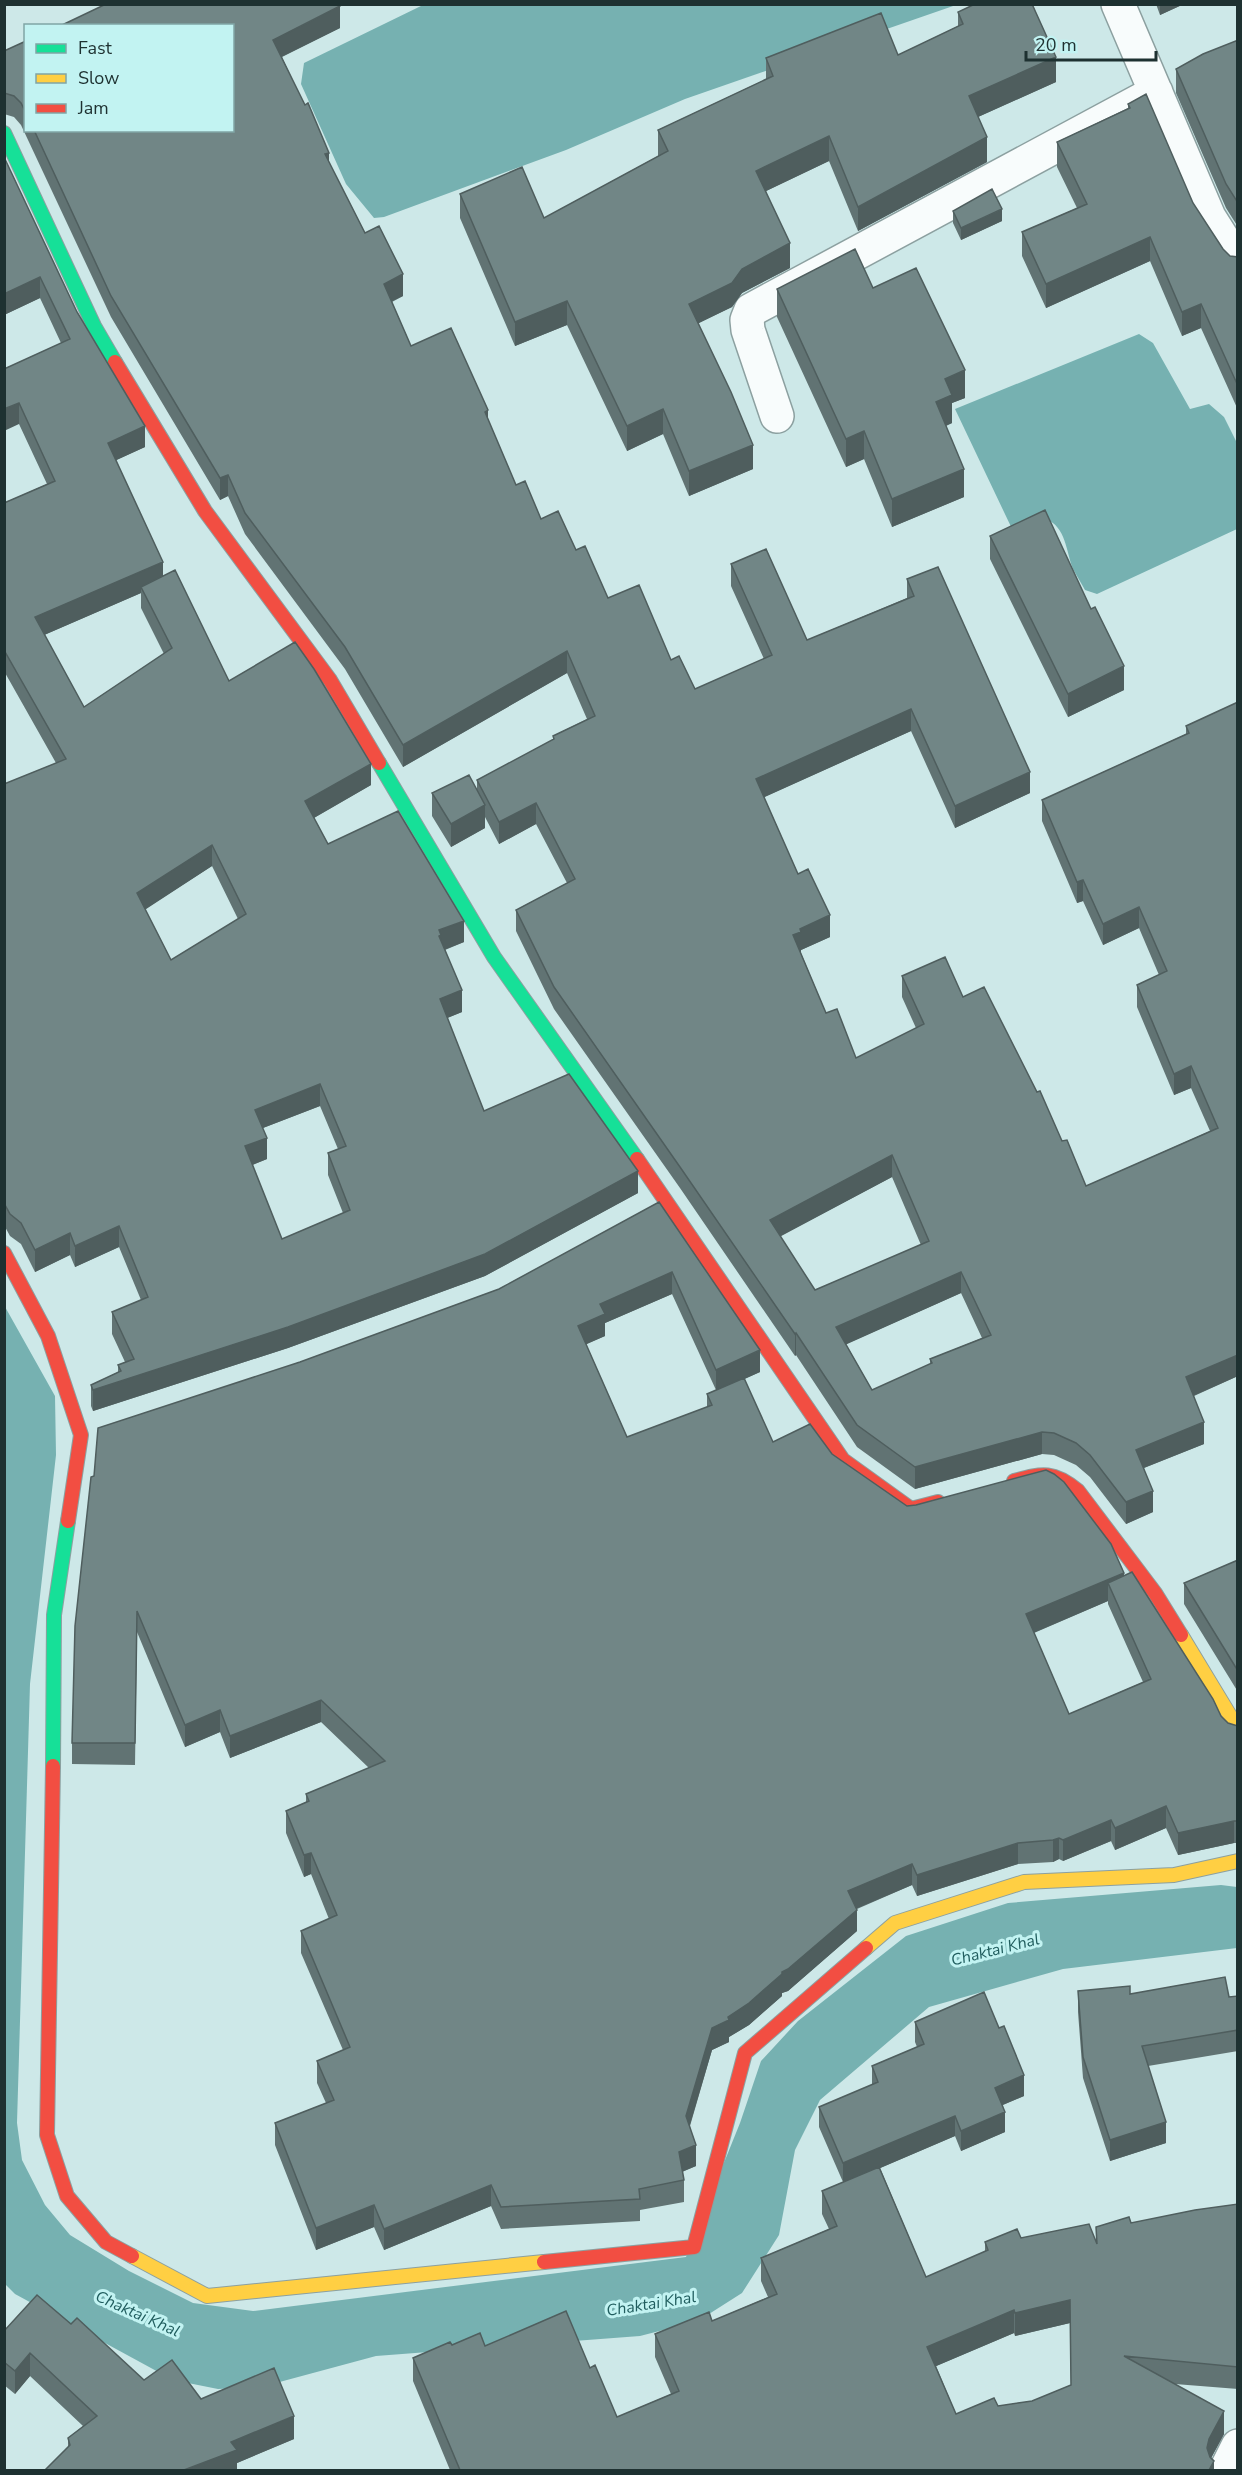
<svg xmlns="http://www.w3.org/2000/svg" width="1242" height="2475" viewBox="0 0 1242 2475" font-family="'Nunito Sans',sans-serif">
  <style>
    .water { fill: #76b1b1 }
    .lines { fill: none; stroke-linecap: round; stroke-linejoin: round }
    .street-casing { stroke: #8ca0a0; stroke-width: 36 }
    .fast-casing { stroke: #8ca0a0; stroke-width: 16 }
    .slow-casing { stroke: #8ca0a0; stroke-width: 16 }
    .jam-casing { stroke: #8ca0a0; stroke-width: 16 }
    .street { stroke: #f8fcfc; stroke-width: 33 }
    .fast { stroke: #16e098; stroke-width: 14 }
    .slow { stroke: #ffcf43; stroke-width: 14 }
    .jam { stroke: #f24e42; stroke-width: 14 }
    .wall { fill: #617373; fill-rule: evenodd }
    .shaded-wall { fill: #4f5e5e }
    .building { fill: #718686; stroke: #4f5e5e; stroke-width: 1.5; fill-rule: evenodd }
    .labels { text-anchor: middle; stroke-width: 6; stroke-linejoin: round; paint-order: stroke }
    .water-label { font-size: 16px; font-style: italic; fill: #205d5e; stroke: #c2f3f2 }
  </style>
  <rect width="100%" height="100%" fill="#cde8e8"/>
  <!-- water -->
  <path class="water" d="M423,5H956L685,99L566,150L384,217L374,218L346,184L301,84L304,63Z
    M1139,334L1153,343L1190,409L1209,404L1224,417L1237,443V529L1097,594L1085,590C1081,583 1077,576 1073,569C1066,551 1066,527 1046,519L1014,533L955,409Z
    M4,1305L55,1396L56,1455L30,1684L17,2123L22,2160L45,2205L70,2235L129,2271L193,2303L253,2311L686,2257L740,2123L761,2061L798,2021L906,1936L1008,1903L1221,1885L1237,1887V1948L1063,1969L929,2007L820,2100L795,2150L779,2235L742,2293L698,2321L640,2336L376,2356L261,2387L218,2389L173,2380L15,2294L5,2284Z"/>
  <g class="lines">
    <!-- street casing -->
    <g class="street-casing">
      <path id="street" d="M1118,4L1209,217L1238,263
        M777,416L748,330L747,320L751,310L1156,92
        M1226,2470L1238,2446"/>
    </g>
    <!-- fast casing -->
    <g class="fast-casing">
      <path id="fast" d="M4,133L94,326L115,362
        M379,763L494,957L637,1159
        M53,1766L54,1615L68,1521"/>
    </g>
    <!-- slow casing -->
    <g class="slow-casing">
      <path id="slow" d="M1181,1635L1238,1729
        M866,1948L895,1923L1024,1882L1174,1875L1238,1861
        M132,2256L207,2296L544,2262"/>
    </g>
    <!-- jam casing -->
    <g class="jam-casing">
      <path id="jam" d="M115,362L205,511L330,680L379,763
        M637,1159L843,1460L911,1509L938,1502
        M4,1253L48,1336L81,1435L68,1521
        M1014,1481C1043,1473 1054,1471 1078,1491L1155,1593L1181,1635
        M53,1766L47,2135L67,2196L106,2242L132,2256
        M544,2262L694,2247L745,2053L866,1948"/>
    </g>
    <!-- street -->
    <use href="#street" class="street"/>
    <!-- fast -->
    <use href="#fast" class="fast"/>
    <!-- slow -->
    <use href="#slow" class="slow"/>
    <!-- jam -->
    <use href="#jam" class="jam"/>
  </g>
  <!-- wall -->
  <path class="wall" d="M1156,4H1184L1160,15Z
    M958,12L1056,82L978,117L987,162L858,231L829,161L766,191L790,268L742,293L732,307L698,323L753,469L689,496L663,434L627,451L567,325L515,346L460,218V194L544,218L658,156V130L766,79V58L898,55L958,26Z
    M232,26L340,28L282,57L329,162L365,233L403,296L392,302L411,346L488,420L516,485L541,519L576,550L608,598L671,660L695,689L764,659L731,586V564L807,640L907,598V579L1030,793L955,828L911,731L764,797L798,874L830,937L801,950V953L826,1013L856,1058L916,1028L902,997V976L963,997L1062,1141L1086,1186L1210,1131L1191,1088L1174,1095L1137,1007V985L1159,975L1139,928L1103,945L1083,901L1077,903L1042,821V800L1186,734V726L1238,702V1376L1194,1396L1204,1444L1144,1468L1153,1512L1126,1524L1090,1477L1076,1465L1054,1455L1042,1454L915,1489L857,1447L796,1355L795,1356L680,1188L554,1009L516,931V910L567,883L536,824L499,844L485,817V828L451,847L432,816V793L477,789V780L553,740V736L587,719L567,673L403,767L345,669L245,534L228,496L220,500L111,317L21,125L14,117L4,114V51L26,41V130H232ZM892,1177L921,1245L815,1290L780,1236ZM961,1293L982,1338L930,1359V1364L872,1390L846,1344Z
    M1238,40V227L1226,208L1176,93V69Z
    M1128,104L1223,249L1230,256L1238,257V410L1201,328L1182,336L1150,261L1046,308L1022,256V232L1077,208L1057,167V142L1128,108Z
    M4,157L77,312L145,447L116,460L163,576L229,681L371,785L314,818L328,844L464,942L445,950L462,1012L447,1018L484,1111L638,1193L485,1276L288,1348L93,1411L91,1406V1385L118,1372V1365L125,1362L112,1334V1312L141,1300L119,1247L75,1267L70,1255L35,1272L21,1244L10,1236L4,1225V784L56,763L4,671V503L47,484L19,424L4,369L61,343L40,298L4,315ZM141,593V608L164,654L84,707L44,635ZM212,866L238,919L171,960L145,909ZM320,1106L338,1149L328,1153V1175L343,1213L282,1239L252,1165L267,1159L263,1128Z
    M953,211L1002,221L961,240L953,223Z
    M873,288L965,398L952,403V423L946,426L964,497L892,527L864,459L846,467L777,317V289Z
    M990,536L1124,690L1068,717L990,559Z
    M659,1202L760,1372L744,1379L773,1442L832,1454L907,1506L1124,1575L1221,1716L1228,1723L1237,1726L1238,1843H1234L1178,1855L1166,1828L1115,1850L1111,1841L1063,1861L1059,1859L1053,1862L1018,1864L917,1896L912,1885L857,1909V1931L788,1991L782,1993V1996L749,2025L729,2037V2042L712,2050L690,2126L696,2166L682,2172L684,2180V2202L640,2210V2221L501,2229L491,2206L384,2250L374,2227L316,2250L275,2145V2123L326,2103L317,2083V2061L343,2050L301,1953V1931L329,1919L311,1874L304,1877L286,1833V1811L306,1802V1794L369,1768L321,1722L230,1758L220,1732L185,1747L137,1632L135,1765L72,1764V1743L94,1476L300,1362L499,1289ZM672,1294L716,1390L707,1394V1407L627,1437L586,1344L605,1336V1323ZM1108,1601V1604L1143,1682L1069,1714L1034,1633Z
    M1238,1560V1692L1184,1604V1583Z
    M1078,1991L1130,1994L1229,1997L1238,1996V2051L1148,2066L1166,2143L1110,2161L1083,2078L1078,2012Z
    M915,2022L1024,2096L1003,2105L1005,2132L961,2151L955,2136L880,2168L926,2277L985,2252V2242L1021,2238L1096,2241V2227L1131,2223L1238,2204V2389L1175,2384L1224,2434L1211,2458L1214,2470H450L413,2381V2358L452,2345L485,2346L590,2368L617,2417L671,2394L655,2357V2334L712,2321L768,2297L761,2281V2258L829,2229L822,2214V2191L843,2182L819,2127V2107L872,2085V2066L917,2047L915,2042ZM1070,2323L1071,2385L1032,2401L998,2406L956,2414L936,2366L1014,2333L1015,2336Z
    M71,2324L144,2380L201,2399L294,2439L237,2463V2470L68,2447V2438L83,2426L30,2376L15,2394L4,2385V2331Z"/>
  <!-- shaded-wall -->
  <path class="shaded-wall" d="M1160,4H1184L1160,15Z
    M340,6V28L273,61V40Z
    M1056,57V82L969,121V96Z
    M4,93H5L4,114Z
    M829,136V161L756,196V171Z
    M987,137V162L858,231V207Z
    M329,153V174L325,154Z
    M1002,209V221L961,240V228Z
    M1150,237V261L1046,308V284Z
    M790,243V268L742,293L732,307L689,328V304L742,269Z
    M403,274V296L384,305V284Z
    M40,277V298L4,315V294Z
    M567,301V325L515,346V322Z
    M1201,304V328L1182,336V312Z
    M965,370V398L952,403V423L936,430V402L945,379Z
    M19,403V424L4,431V409Z
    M663,409V434L627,451V426Z
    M488,410V432L485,412Z
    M145,426V447L108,464V443Z
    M864,431V459L846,467V439Z
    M753,445V469L689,496V471Z
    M964,469V497L892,527V499Z
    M228,475V496L220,500V478Z
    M163,562V583L141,587V593L35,639V617Z
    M567,651V673L403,767V745Z
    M1124,666V690L1068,717V694Z
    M911,709V731L756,801V779Z
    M371,764V785L305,823V801Z
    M1030,772V793L955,828V806Z
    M536,803V824L499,844V822Z
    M485,805V828L451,847V824Z
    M212,845V866L137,915V893Z
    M1083,880V901L1077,903V882Z
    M1139,907V928L1103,945V924Z
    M830,915V937L801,950V954L793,935L800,929Z
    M464,921V942L441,951L439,958V930Z
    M462,990V1012L440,1021V999Z
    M1191,1066V1088L1174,1095V1074Z
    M320,1084V1106L255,1131V1110Z
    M267,1138V1159L245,1168V1146Z
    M892,1155V1177L770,1242V1220Z
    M638,1171V1193L485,1276L288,1348L93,1411V1390Z
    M119,1226V1247L75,1267V1246Z
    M70,1233V1255L35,1272V1250Z
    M672,1272V1294L605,1323V1336L578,1348V1326L600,1304Z
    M961,1272V1293L836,1349V1327Z
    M796,1333V1355L795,1356V1334Z
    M760,1350V1372L716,1392V1370Z
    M1238,1355V1376L1186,1399V1377Z
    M1204,1422V1444L1136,1471V1450Z
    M1042,1432V1454L915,1489V1467Z
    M1153,1491V1512L1126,1524V1502Z
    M1124,1573V1594L1108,1583V1601L1026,1636V1614Z
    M321,1700V1722L230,1758V1736Z
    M220,1710V1732L185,1747V1725Z
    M1166,1806V1828L1115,1850V1828Z
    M1111,1820V1841L1063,1861V1840Z
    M1234,1821V1843L1178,1855V1833Z
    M1059,1838V1859L1053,1862V1840Z
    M1018,1843V1864L917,1896V1875Z
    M311,1853V1874L304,1877V1855Z
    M912,1864V1885L848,1912V1891Z
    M857,1910V1931L788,1991L782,1993V1996L749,2025L729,2037V2042L712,2050L686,2138V2116L712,2028L728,2017Z
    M1024,2075V2096L995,2108V2088Z
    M1005,2112V2132L961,2151V2131Z
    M955,2116V2136L843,2184V2163Z
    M1166,2122V2143L1110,2161V2140Z
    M696,2145V2166L679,2173V2152Z
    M491,2185V2206L384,2250V2229Z
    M374,2205V2227L316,2250V2228Z
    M1070,2300V2323L1015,2336V2313Z
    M1014,2310V2333L927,2370V2347Z
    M30,2353V2376L15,2394V2371Z
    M1224,2411V2434L1209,2462L1207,2448L1209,2439Z
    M294,2416V2439L237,2463V2470H185L231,2442Z
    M1214,2461V2470H1209Z"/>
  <!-- building -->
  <path class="building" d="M106,4H339L340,6L273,40L305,105L308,103L329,153L325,154L365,233L379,226L403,274L384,284L411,346L451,328L488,410L485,412L516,485L525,481L541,519L558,511L576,550L585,546L608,598L639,585L671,660L679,656L695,689L772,655L731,564L766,549L807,640L914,596L907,579L938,567L1030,772L955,806L911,709L756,779L798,874L808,869L830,915L800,929L801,932L793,935L826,1013L837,1009L856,1058L924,1024L902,976L945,957L963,997L984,987L1037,1092L1040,1091L1062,1141L1067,1140L1086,1186L1218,1128L1191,1066L1174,1074L1137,985L1167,971L1139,907L1103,924L1083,880L1077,882L1042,800L1189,733L1186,726L1238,702V1355L1186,1377L1204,1422L1136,1450L1153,1491L1126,1502L1090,1455L1076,1443L1054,1433L1042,1432L915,1467L857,1425L796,1333L795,1334L680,1167L554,987L516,910L575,879L536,803L499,822L477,780L554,739L553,736L595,716L567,651L403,745L345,647L245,513L228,475L220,478L111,296L34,130H232V26H60ZM892,1155L929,1241L815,1290L770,1220ZM961,1272L991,1335L930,1359L932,1363L872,1390L836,1327Z
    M975,4H1032L1056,57L969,96L987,137L858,207L829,136L756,171L790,243L742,269L732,283L689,304L731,392L753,445L689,471L663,409L627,426L567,301L515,322L460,194L522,167L544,218L668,151L658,130L773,76L766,58L881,13L898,55L963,24L958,12Z
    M1238,40V203L1226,184L1176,69L1203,54Z
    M26,41V113L21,103L14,96L4,93V51Z
    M1146,94L1193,203L1223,249L1230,256L1238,257V386L1201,304L1182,312L1150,237L1046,284L1022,232L1087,204L1057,142L1130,108L1128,104Z
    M4,157L77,312L145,426L108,443L163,562L35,617L84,707L172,648L141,587L175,570L229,681L295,642L314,669L371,764L305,801L328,844L398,811L464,921L439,930L441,935L439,936L462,990L440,999L484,1111L569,1074L638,1171L485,1254L288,1327L93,1390L91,1385L121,1371L118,1365L134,1359L112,1312L148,1297L119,1226L75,1246L70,1233L35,1250L21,1223L10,1214L4,1203V784L66,759L4,650V503L55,481L19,403L4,409V369L70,339L40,277L4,294ZM212,845L246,914L171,960L137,893ZM320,1084L346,1146L328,1153L350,1210L282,1239L245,1146L267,1138L255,1110Z
    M992,189L1002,209L961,228L953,211Z
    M855,249L873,288L916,268L965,370L945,379L952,395L936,402L964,469L892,499L864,431L846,439L777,289Z
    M1045,510L1091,609L1095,607L1124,666L1068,694L990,536Z
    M469,775L485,805L451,824L432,793Z
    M659,1202L760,1350L716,1370L672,1272L600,1304L605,1314L578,1326L627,1437L712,1405L707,1394L744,1378L773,1442L810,1424L832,1454L907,1506L916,1505L1046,1470L1054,1474L1064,1482L1111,1544L1124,1573L1026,1614L1069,1714L1151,1679L1108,1583L1132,1572L1213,1699L1221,1716L1228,1723L1238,1726V1821H1234L1178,1833L1166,1806L1115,1828L1111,1820L1063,1840L1059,1838L1053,1840L1018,1843L917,1875L912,1864L848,1891L857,1910L788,1969L782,1972V1974L749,2003L728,2017L729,2020L712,2028L686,2116L696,2145L679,2152L684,2180L639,2189L640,2199L501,2207L491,2185L384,2229L374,2205L316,2228L275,2123L334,2100L317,2061L350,2047L301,1931L337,1915L311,1853L304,1855L286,1811L309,1801L306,1794L385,1761L321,1700L230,1736L220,1710L185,1725L137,1611L135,1743H72L75,1626L91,1477L94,1476L98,1428L300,1362L499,1289Z
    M1238,1560V1671L1184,1583Z
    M1225,1977L1229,1997L1238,1996V2030L1142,2046L1166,2122L1110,2140L1083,2057L1078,1991L1130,1986V1994Z
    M984,1992L999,2028L1004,2026L1024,2075L995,2088L1005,2112L961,2131L955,2116L843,2163L819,2107L878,2082L872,2066L924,2044L915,2022Z
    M879,2167L926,2277L988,2250L985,2242L1017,2229L1021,2238L1089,2224L1097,2244L1096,2227L1129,2217L1131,2223L1195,2210L1238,2204V2367L1124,2356L1224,2411L1209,2439L1207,2448L1210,2457L1214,2461L1209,2470H460L413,2358L450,2342L452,2345L480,2333L485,2346L566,2311L590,2368L595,2365L617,2417L679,2391L655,2334L709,2312L712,2321L777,2294L761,2258L837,2226L822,2191ZM1070,2300L1071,2385L1032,2401L998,2406L994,2398L956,2414L927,2347L1014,2310L1015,2313Z
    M37,2295L71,2324L77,2318L144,2380L172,2360L201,2399L274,2368L294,2416L231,2442L237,2450L184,2470H45L70,2445L68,2438L97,2416L30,2353L15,2371L4,2362V2331Z"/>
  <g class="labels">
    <!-- water labels -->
    <g class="water-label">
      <text transform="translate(995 1949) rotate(-14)" y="6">Chaktai Khal</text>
      <text transform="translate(651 2303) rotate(-9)" y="6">Chaktai Khal</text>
      <text transform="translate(138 2313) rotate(24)" y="6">Chaktai Khal</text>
    </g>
  </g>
  <!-- border -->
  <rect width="1242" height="2475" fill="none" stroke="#1e3131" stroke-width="12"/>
  <!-- legend -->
  <rect x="24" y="24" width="210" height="108" fill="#c2f3f2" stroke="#80a5a5" stroke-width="1.5"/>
  <rect x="36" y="44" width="30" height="9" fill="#16e098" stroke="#80a5a5" stroke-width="1.5"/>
  <text x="78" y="54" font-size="18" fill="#1e3131">Fast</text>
  <rect x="36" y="74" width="30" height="9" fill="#ffcf43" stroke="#80a5a5" stroke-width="1.5"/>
  <text x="78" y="84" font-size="18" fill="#1e3131">Slow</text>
  <rect x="36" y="104" width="30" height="9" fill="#f24e42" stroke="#80a5a5" stroke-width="1.5"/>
  <text x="78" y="114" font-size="18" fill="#1e3131">Jam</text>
  <!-- scale -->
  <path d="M1026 51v9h130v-9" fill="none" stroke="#1e3131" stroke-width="3"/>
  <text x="1035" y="51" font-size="18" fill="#1e3131" stroke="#c2f3f2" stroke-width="4.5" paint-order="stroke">20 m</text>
</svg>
